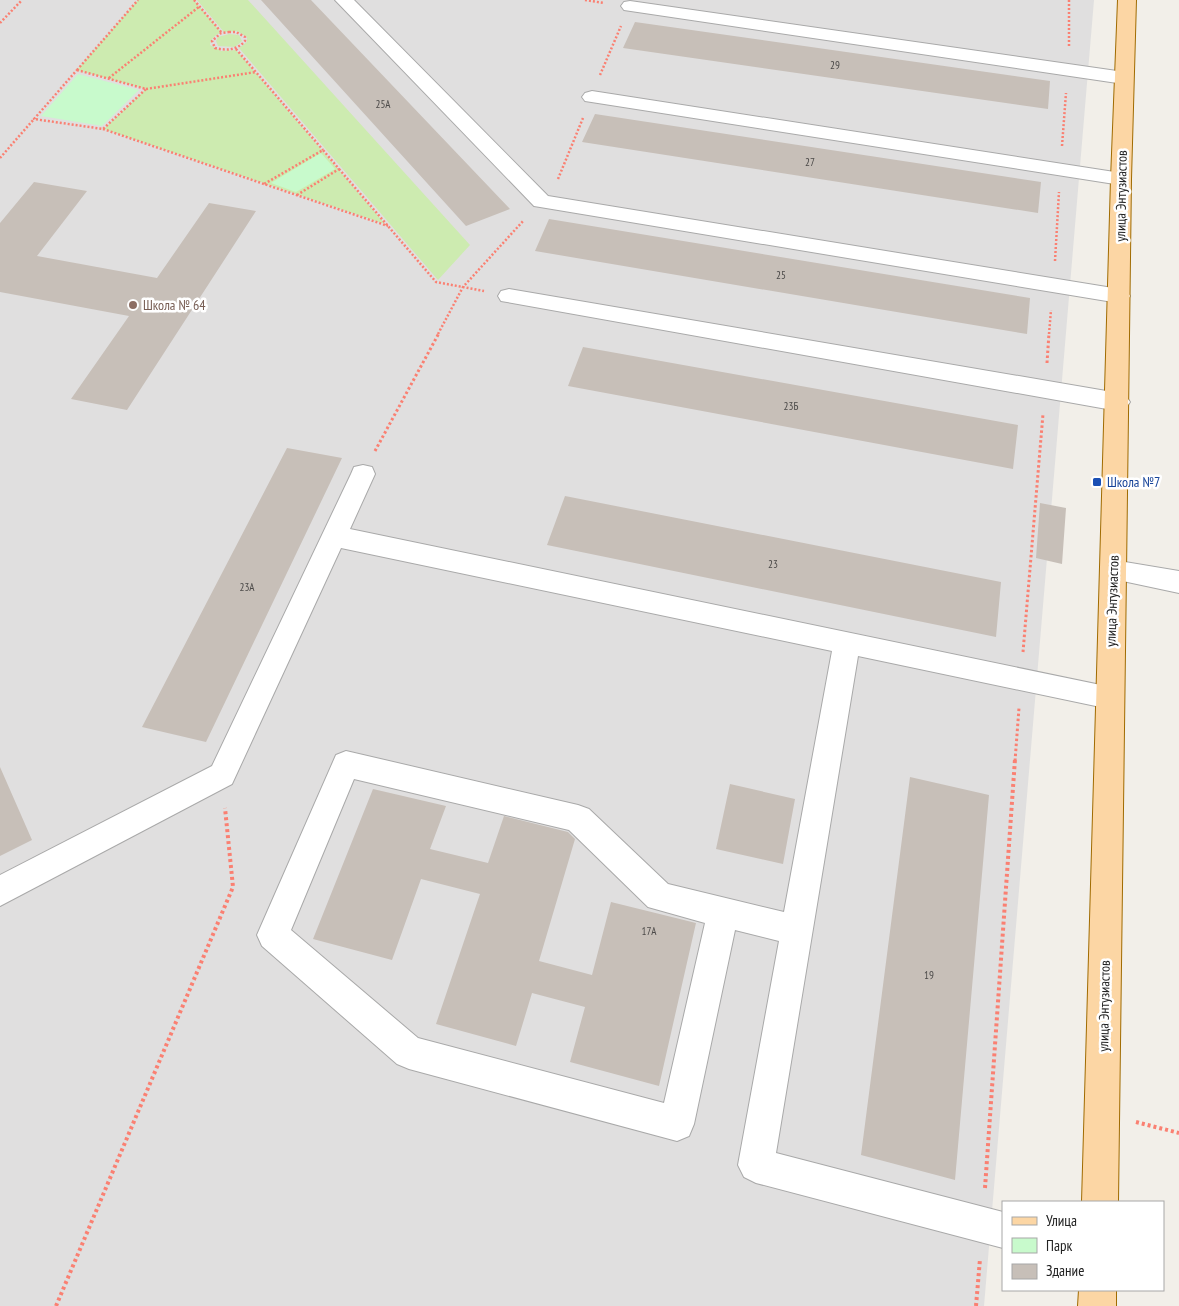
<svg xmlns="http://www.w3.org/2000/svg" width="1179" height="1306" viewBox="0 0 1179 1306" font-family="'PT Sans Narrow',sans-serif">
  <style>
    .residential { fill: #e0dfdf }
    .grass { fill: #cdebb0 }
    .park { fill: #c8facc }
    .building { fill: #c7bfb8 }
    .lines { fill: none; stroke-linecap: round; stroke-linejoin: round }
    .minor-casing { stroke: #a9a9a9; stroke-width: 2 }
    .major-casing { stroke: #a06b00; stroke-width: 2 }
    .path-far2 { stroke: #fa8072; stroke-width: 2.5; stroke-dasharray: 2 2; stroke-linecap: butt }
    .path-far1 { stroke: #fa8072; stroke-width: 3; stroke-dasharray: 2.5 2.5; stroke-linecap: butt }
    .path { stroke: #fa8072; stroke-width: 4; stroke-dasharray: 3 3; stroke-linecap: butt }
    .minor { fill: #fff; fill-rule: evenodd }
    .major { fill: #fcd6a4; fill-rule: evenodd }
    .education-dot { fill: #8d6e63; stroke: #fff; stroke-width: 2 }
    .transit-dot { fill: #1a4fb4; stroke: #fff; stroke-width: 2 }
    .labels { text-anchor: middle; stroke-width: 5; stroke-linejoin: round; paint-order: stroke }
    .number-label { font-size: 11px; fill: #4b4948 }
    .street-label { font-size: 14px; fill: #222; stroke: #fff }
    .education-label { font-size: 14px; fill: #785e54; stroke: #fff; text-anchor: start }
    .transit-label { font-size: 14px; fill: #164399; stroke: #fff; text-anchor: start }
  </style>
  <rect width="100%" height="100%" fill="#f2efe9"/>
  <!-- residential -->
  <path class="residential" d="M0,0H1094L984,1306H0Z"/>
  <!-- grass -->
  <path class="grass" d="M138,0H194L221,32C215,36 211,38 210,45L221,51L236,50L385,224L104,129L146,89L77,70Z
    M197,0H248L470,245L438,280L239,48L247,42V37L237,31L224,32Z
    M229,34L239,35L242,41L235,47L218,46L216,41L218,37Z"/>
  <!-- park -->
  <path class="park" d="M78,74L139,90L102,126L41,116Z
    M321,153L335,169L296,192L271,183Z"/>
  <!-- building -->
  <path class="building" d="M261,0H311L510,209L466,226Z
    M635,22L1050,81L1048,109L623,48Z
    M595,114L1041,182L1038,213L582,142Z
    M34,182L87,191L37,256L157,278L209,203L256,211L127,410L71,399L129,316L0,292V223Z
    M549,219L1030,298L1027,334L535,251Z
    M583,347L1018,425L1013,469L568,386Z
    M287,448L342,458L206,742L142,727Z
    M565,496L1001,582L996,637L547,545Z
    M1040,503L1066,508L1062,564L1036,558Z
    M0,767L32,840L0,856Z
    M910,777L989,795L955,1180L861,1155Z
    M730,784L795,799L783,864L716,849Z
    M373,789L446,806L430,849L488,863L504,816L568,832L575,839L539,961L592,975L611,902L696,923L659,1086L570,1062L585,1007L532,993L516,1046L436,1024L480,894L421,879L392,960L313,939Z"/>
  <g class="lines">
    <!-- minor casing -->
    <g class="minor-casing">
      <path id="minor" d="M335,0H354L548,196L1119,289L1127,291L1130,296L1127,301L1119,303L534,206Z
        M630,1L1124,72L1131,74L1133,78L1131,82L1124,84L624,10L621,6L624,2Z
        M592,91L1121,173L1128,175L1131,179L1128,183L1121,185L585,101L582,97L585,93Z
        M509,289L1118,393L1126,396L1130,402L1126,408L1118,411L501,301L498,296L501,291Z
        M363,465L372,467L375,474L350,529L1120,689L1124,697L1120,705L1110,709L858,656L776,1153L1003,1212V1248L756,1183L744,1177L738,1165L779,941L735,930L694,1124L689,1136L677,1141L409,1069L397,1064L262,946L257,935L336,755L346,751L578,805L589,809L668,884L784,912L832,651L341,548L232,784L0,906V875L212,766L351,474L354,467ZM354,779L569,830L648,907L705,923L664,1103L418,1038L291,930Z
        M1113,560L1179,571V593L1104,577L1100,570L1104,563Z"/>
    </g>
    <!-- major casing -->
    <g class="major-casing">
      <path id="major" d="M1118,0H1136L1131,179L1118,1202H1082L1111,179Z
        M1079,1290H1116V1306H1078Z"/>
    </g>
    <!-- path-far2 -->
    <path class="path-far2" d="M194,0L222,33
      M585,0L604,3
      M1069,0V46
      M0,23L22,0
      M229,32H236L245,37V41C237,50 227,51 215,48L212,41L221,33Z
      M236,49L323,150
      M77,70L146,89L103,129L34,119Z
      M77,70L138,0
      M600,75L621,26
      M109,78L200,6
      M146,89L256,72
      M103,129L264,184
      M1062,146L1066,93
      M0,158L34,119
      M339,169L436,282L484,291
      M558,179L583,118
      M297,195L339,169L323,150L264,184L388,226
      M1055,261L1059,192
      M438,334L463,287L524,220
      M1049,334L1051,310"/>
    <!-- path-far1 -->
    <path class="path-far1" d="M1047,363L1049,333
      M375,451L439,333
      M1023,652L1043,414
      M1015,761L1019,708"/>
    <!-- path -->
    <path class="path" d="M1136,1122L1179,1133
      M985,1188L1015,759
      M56,1306L233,887L225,808
      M976,1306L980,1259"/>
    <!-- minor -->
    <use href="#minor" class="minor"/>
    <!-- major -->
    <use href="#major" class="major"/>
  </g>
  <!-- markers -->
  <circle class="education-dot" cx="133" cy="305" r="5"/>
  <rect class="transit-dot" x="1092" y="477" width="10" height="10" rx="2.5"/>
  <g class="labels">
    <!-- number labels -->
    <g class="number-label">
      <text x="835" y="69">29</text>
      <text x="383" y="108">25А</text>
      <text x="810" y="166">27</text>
      <text x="781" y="279">25</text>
      <text x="791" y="410">23Б</text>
      <text x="773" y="568">23</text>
      <text x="247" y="591">23А</text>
      <text x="649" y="935">17А</text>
      <text x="929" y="979">19</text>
    </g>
    <!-- street labels -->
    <g class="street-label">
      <text transform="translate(1121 196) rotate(-89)" y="5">улица Энтузиастов</text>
      <text transform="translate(1112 601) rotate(-88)" y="5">улица Энтузиастов</text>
      <text transform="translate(1104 1006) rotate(-89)" y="5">улица Энтузиастов</text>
    </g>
    <!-- education labels -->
    <g class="education-label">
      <text x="143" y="310">Школа № 64</text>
    </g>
    <!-- transit labels -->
    <g class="transit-label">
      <text x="1107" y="487">Школа №7</text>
    </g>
  </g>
  <!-- legend -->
  <rect x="1002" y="1201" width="162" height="90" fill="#ffffff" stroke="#a7a7a7"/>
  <rect x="1012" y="1217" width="25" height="8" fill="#fcd6a4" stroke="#a7a7a7"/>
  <text x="1046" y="1226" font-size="15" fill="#222222">Улица</text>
  <rect x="1012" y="1238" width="25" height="15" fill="#c8facc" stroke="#a7a7a7"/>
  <text x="1046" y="1251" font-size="15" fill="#222222">Парк</text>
  <rect x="1012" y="1264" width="25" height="15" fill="#c7bfb8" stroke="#a7a7a7"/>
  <text x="1046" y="1276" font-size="15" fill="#222222">Здание</text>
</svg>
